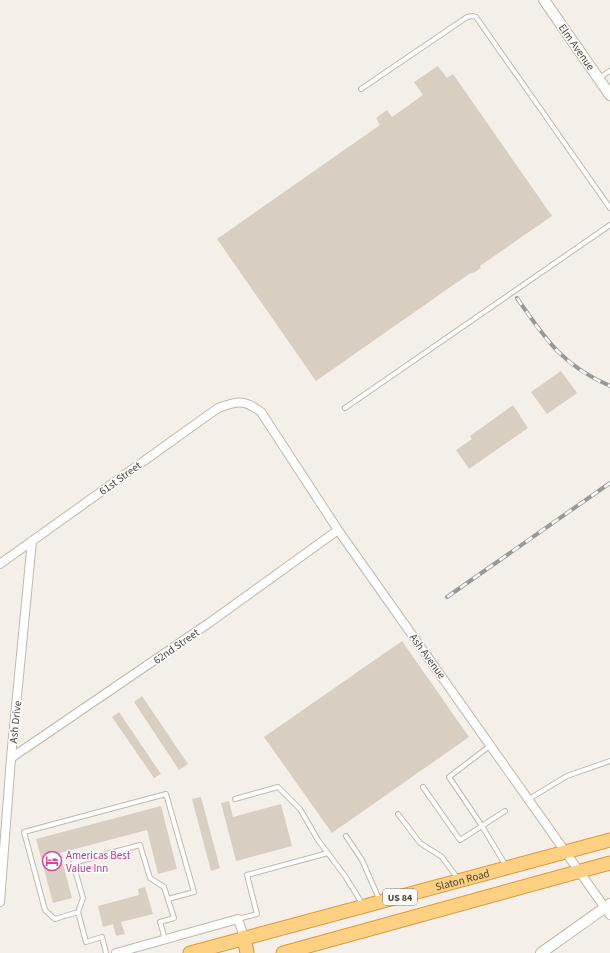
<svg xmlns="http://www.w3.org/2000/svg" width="610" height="953" viewBox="0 0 610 953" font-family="'Source Sans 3',sans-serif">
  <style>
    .building { fill: #d9cec2 }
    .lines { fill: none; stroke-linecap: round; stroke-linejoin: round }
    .service-casing { stroke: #c0b8ac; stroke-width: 6 }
    .minor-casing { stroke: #c0b8ac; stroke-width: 10 }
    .tertiary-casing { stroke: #c0b8ac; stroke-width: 12 }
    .trunk-casing { stroke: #dd973b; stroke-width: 15 }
    .service { stroke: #fff; stroke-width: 4 }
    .minor { stroke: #fff; stroke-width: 8 }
    .tertiary { stroke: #fff; stroke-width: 10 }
    .trunk { stroke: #fdd082; stroke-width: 13 }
    .rail-casing { stroke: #989898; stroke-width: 4 }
    .rail { stroke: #fff; stroke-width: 2.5; stroke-dasharray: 8; stroke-linecap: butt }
    .labels { text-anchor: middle; stroke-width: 3; stroke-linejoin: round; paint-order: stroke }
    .shield { fill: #fff; stroke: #7f7a73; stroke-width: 1 }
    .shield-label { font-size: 10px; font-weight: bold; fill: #484137 }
    .street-label { font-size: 11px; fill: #484137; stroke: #fff }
    .hotel-label { font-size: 11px; fill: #b23c85; stroke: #fff; text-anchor: start }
  </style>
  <rect width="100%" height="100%" fill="#f4f0e9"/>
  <!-- building -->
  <path class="building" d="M438,66L447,78L453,74L552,216L480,266L481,268L475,272L469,274L316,381L217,239L380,125L376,118L387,110L392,117L423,95L414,82Z
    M561,371L577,393L547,414L531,392Z
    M513,405L528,428L469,469L456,450L472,439L470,436Z
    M402,641L469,737L332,833L264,737Z
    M142,696L188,764L179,770L134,702Z
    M119,712L161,774L154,778L112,717Z
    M201,797L220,868L211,871L192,799Z
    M229,801L233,817L281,804L292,846L236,861L221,803Z
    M161,806L177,869L158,874L147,830L60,853L72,898L53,903L36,839Z
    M145,887L153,914L121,922L125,934L116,936L113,924L103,927L98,906L139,895L138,889Z"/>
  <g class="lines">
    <!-- service casing -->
    <g class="service-casing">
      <path id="service" d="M599,78L610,71
        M361,89L467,17L473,16L476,17L610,208
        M345,408L610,225
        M491,745L449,777L482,826L505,811
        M423,787L460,840L482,826L506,866
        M235,799L278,787L300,809L318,840L345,876L363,905
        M529,799L567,776L610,761
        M398,814L420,843L442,857L458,879
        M346,836L362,860L380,901
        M78,912L55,919L45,910L24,832L166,794L194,892L168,899
        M238,919L257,914L247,875L328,853
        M106,953L102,937L86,942L78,912L83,898L73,863L140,845L150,878L164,887L174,918L160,922L165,939"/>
    </g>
    <!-- minor casing -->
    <g class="minor-casing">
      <path id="minor" d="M0,564L218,408C237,401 244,399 261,412L338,530L610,915
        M11,758L209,623L338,530
        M0,902L11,758L32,541
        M116,953L238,919L244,937"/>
    </g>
    <!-- tertiary casing -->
    <g class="tertiary-casing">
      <path id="tertiary" d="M544,0L610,95
        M541,953L610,904"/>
    </g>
    <!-- trunk casing -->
    <g class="trunk-casing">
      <g id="trunk">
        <path d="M244,937L247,953"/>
        <path id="s1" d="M190,953L610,840"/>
        <path d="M283,953L610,863"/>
      </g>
    </g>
    <!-- service -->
    <use href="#service" class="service"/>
    <!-- minor -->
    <use href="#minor" class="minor"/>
    <!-- tertiary -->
    <use href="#tertiary" class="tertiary"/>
    <!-- trunk -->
    <use href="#trunk" class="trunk"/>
    <!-- rail casing -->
    <g class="rail-casing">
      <path id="rail" d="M517,298C546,340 562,365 610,386
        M447,597L610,483"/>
    </g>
    <!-- rail -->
    <use href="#rail" class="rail"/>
  </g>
  <!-- icons -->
  <defs>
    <g id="hotel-ring" transform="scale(1)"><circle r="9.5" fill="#fff" stroke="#d1479c" stroke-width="1.5"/><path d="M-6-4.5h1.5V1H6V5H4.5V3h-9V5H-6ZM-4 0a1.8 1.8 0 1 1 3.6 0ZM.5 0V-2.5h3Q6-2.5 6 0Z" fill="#d1479c"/></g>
  </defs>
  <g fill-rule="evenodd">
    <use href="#hotel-ring" x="52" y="861"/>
  </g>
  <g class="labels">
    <!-- shield labels -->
    <rect class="shield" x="383" y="889" width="34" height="16" rx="3"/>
    <g class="shield-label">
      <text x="400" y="901">US 84</text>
    </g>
    <!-- street labels -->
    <g class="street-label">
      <text transform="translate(577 47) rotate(55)" y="4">Elm Avenue</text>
      <text transform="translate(120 478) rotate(-36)" y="4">61st Street</text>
      <text transform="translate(176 646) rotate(-35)" y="4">62nd Street</text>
      <text transform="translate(428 656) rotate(54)" y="4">Ash Avenue</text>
      <text transform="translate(15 722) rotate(-84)" y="4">Ash Drive</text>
      <text dy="4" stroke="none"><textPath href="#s1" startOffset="282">Slaton Road</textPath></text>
    </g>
    <!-- hotel labels -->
    <g class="hotel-label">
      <text x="66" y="859">Americas Best<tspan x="66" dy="13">Value Inn</tspan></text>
    </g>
  </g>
</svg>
